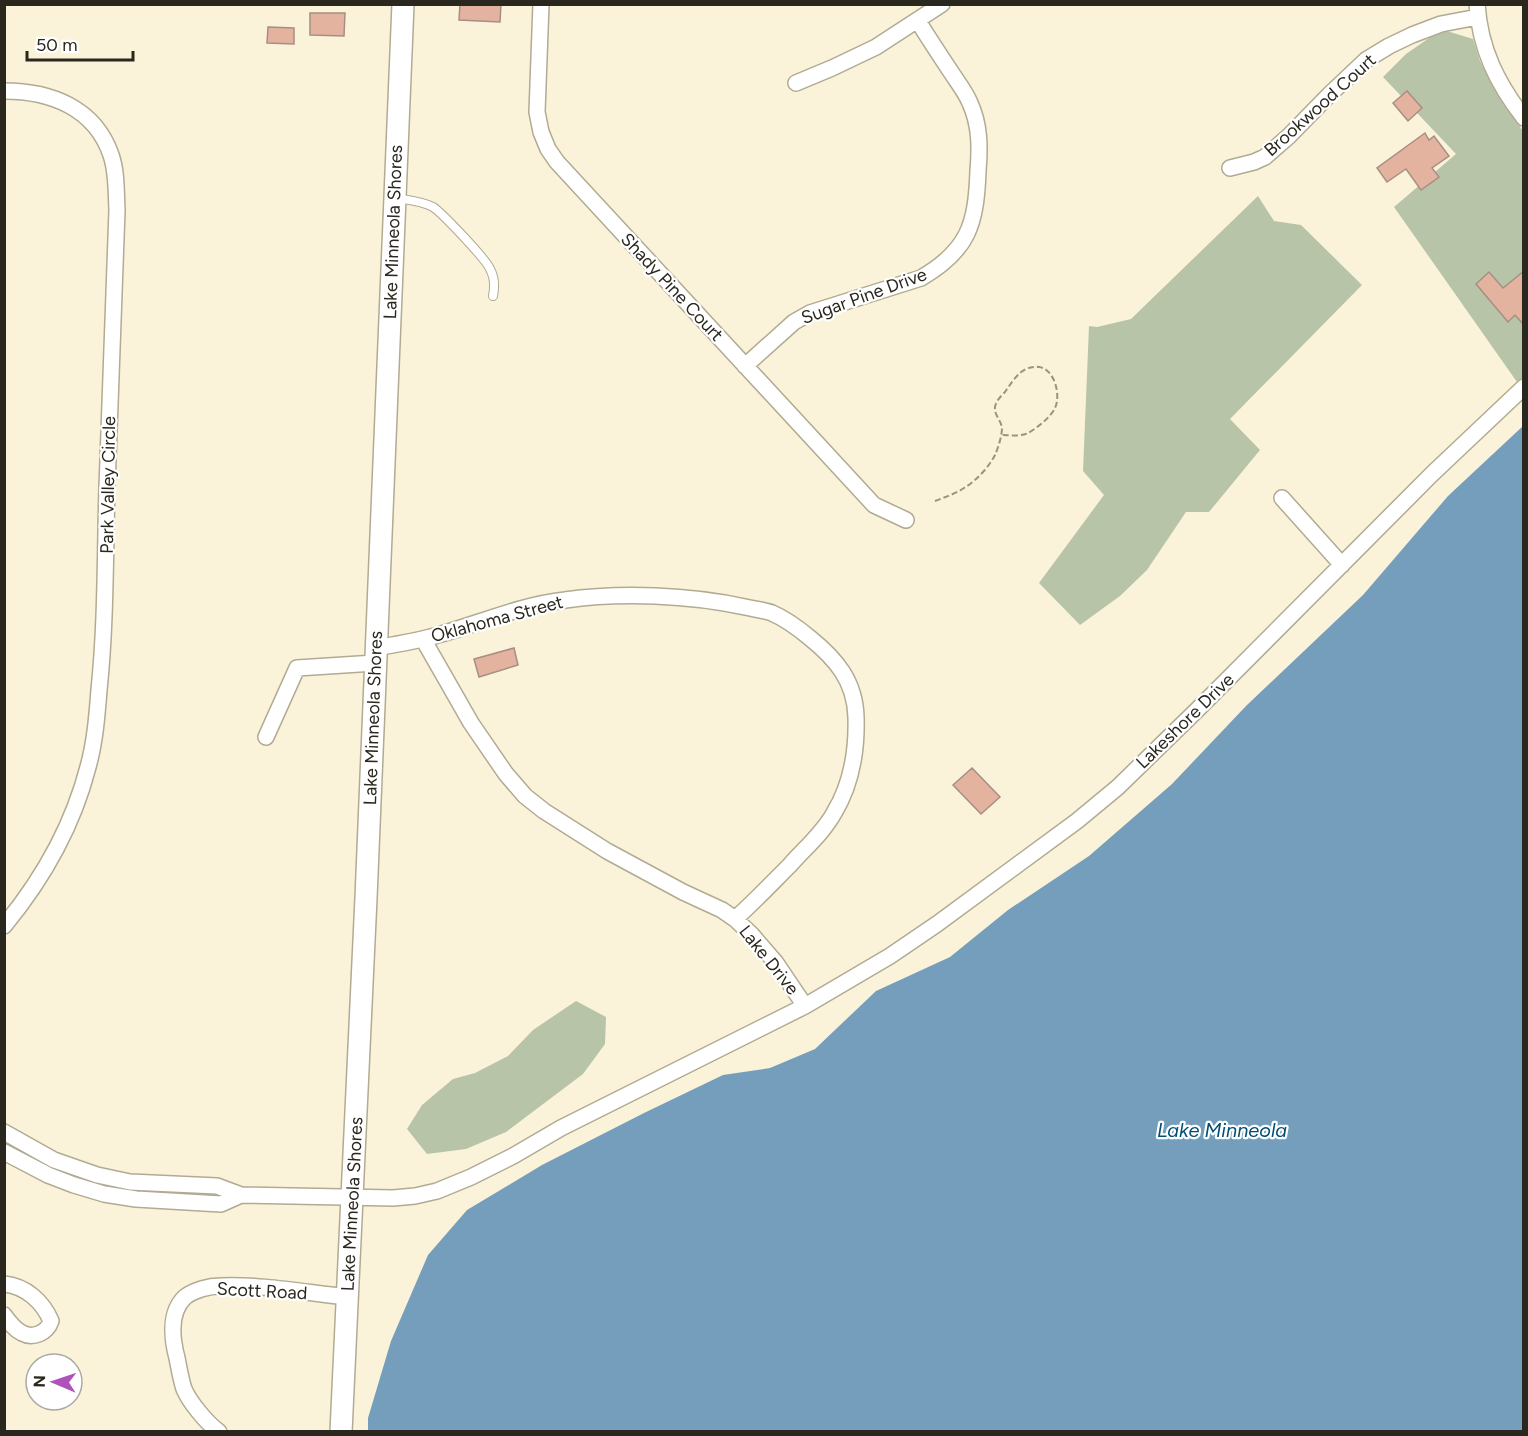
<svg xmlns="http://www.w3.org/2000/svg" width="1528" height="1436" viewBox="0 0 1528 1436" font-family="Figtree,sans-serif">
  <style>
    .green { fill: #b8c4a8 }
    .water { fill: #759ebc }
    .building { fill: #e4b3a0; stroke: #a78e84; stroke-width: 1.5 }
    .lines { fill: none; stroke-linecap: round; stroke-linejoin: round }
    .lane-casing { stroke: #b1ab93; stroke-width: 10 }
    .street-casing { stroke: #b1ab93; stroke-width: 18 }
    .secondary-casing { stroke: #b1ab93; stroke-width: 24 }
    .path { stroke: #999482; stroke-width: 2; stroke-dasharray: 6 3; stroke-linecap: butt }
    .lane { stroke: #fff; stroke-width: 8 }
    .street { stroke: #fff; stroke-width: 15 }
    .secondary { stroke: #fff; stroke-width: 21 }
    .labels { text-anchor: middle; stroke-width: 4.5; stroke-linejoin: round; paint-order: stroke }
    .street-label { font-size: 18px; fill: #2a271e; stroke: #fff }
    .water-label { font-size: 20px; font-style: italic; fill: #014e76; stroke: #fff }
  </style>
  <rect width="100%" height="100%" fill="#faf3d9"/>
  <!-- green -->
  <path class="green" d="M1447,31L1473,39L1480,61L1494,89L1523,131L1524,376L1517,382L1394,207L1456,154L1383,77L1406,54L1432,36Z
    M1258,196L1274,221L1301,225L1362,285L1230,419L1260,450L1209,512H1186L1147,570L1120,596L1080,625L1039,583L1104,495L1083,471L1089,326L1097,327L1131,319Z
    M576,1001L606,1017L605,1044L583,1074L506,1132L466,1149L427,1154L407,1129L422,1105L453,1079L475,1073L508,1056L533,1030Z"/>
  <!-- water -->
  <path class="water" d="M1523,426V1431H368V1418L391,1341L428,1255L467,1210L542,1165L644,1113L723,1075L770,1068L815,1049L876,991L950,957L1008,910L1089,856L1172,784L1246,706L1363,595L1448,496Z"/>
  <!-- building -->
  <path class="building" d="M460,4H501L500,22L459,20Z
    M310,13H345L344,36L310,35Z
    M268,27L294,28V44L267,43Z
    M1407,91L1422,108L1408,121L1393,103Z
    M1425,133L1429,140L1434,136L1449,156L1432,168L1439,177L1421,190L1406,169L1387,182L1377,168Z
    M1524,271V325L1515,315L1508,322L1476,284L1489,272L1503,288Z
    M514,648L518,665L479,677L474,659Z
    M972,768L1000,797L981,814L953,785Z"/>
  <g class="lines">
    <!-- lane casing -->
    <g class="lane-casing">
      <path id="lane" d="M396,198C408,200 422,201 433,207C442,213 486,259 490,269C495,278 495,286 493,296"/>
    </g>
    <!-- street casing -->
    <g class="street-casing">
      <path id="street" d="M541,4L537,112L541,132L548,149L557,162L874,505L906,520
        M1477,4C1480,49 1497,83 1524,118
        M796,83L832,68L876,47L942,4
        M4,91C51,91 95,108 111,155C117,172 116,192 117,210C114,302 110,394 107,487C105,555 106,623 99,690C97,716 95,742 88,767C73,825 42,880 4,926
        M1230,168L1254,162L1265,157L1289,136L1329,95L1366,60L1389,46L1412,35L1441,24L1478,17
        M745,366L794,322L810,313L921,278C969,250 976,224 978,171C980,147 980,125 970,103C966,93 959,84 953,75C941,57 929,39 918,21
        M1282,498L1342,565
        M423,639L471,723L506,774L525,796L544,811L607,851L683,892L722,910L735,919L751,934L776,963L805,1006
        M376,648C397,644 418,641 438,635C480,623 521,605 565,600C621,592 690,595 745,607C754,609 764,610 772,613C786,619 798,628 810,638C836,659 855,681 856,717C857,750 851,785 834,813C823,833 805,848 790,865C772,883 754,902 735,919
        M266,737L297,668L375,663
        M4,1132L54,1160L97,1175L130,1182L217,1186L241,1195L393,1198L415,1196L437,1191L471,1177L513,1156L561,1128L805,1006L890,956L937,924L1077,821L1118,787L1197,710L1432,474L1524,387
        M4,1152L48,1175L74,1185L104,1194L136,1199L221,1204L241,1195
        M4,1284C26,1286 43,1302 51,1321C47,1333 33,1339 22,1333C14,1329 9,1322 4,1315
        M219,1432C207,1423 190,1403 184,1389C181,1380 179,1368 177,1358C172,1339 169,1312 185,1297C194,1290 209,1286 220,1286C260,1284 308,1293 348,1297"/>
    </g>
    <!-- secondary casing -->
    <g class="secondary-casing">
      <path id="secondary" d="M341,1432L366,898L403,4"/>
    </g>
    <!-- path -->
    <path class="path" d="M935,501C945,497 955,494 964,488C976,481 989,467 995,455C998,448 1002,436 1002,428C1001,420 994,415 995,407C996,401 1001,396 1005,392C1014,379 1022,365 1039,367C1055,369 1061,396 1055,408C1050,418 1037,428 1028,433C1020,437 1009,435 1001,435"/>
    <!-- lane -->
    <use href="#lane" class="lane"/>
    <!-- street -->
    <use href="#street" class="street"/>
    <!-- secondary -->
    <use href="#secondary" class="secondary"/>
  </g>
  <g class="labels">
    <!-- street labels -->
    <g class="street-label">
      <text transform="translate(1320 105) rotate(-42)" y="6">Brookwood Court</text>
      <text transform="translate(393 232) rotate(-88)" y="6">Lake Minneola Shores</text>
      <text transform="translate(672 287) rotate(47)" y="6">Shady Pine Court</text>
      <text transform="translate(864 296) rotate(-20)" y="6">Sugar Pine Drive</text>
      <text transform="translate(108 485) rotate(-89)" y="6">Park Valley Circle</text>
      <text transform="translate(497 619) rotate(-15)" y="6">Oklahoma Street</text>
      <text transform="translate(373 718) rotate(-88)" y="6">Lake Minneola Shores</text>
      <text transform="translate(1185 721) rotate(-44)" y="6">Lakeshore Drive</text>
      <text transform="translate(769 960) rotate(51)" y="6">Lake Drive</text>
      <text transform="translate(352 1204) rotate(-87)" y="6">Lake Minneola Shores</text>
      <text transform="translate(262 1291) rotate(3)" y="6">Scott Road</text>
    </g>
    <!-- water labels -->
    <g class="water-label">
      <text x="1222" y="1137">Lake Minneola</text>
    </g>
  </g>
  <!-- border -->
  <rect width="1528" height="1436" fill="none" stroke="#2a271e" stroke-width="12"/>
  <!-- north arrow -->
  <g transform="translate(54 1382) rotate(272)"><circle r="28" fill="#ffffff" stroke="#aaa9a5" stroke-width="1.5"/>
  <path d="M0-4.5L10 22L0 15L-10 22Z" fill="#af52bc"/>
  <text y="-9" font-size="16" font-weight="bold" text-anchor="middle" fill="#2a271e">N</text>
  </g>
  <!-- scale -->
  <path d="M27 51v9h106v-9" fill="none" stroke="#2a271e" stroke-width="3"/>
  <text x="36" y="51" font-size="18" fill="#2a271e" stroke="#ffffff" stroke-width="4.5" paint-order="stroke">50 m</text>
</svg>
